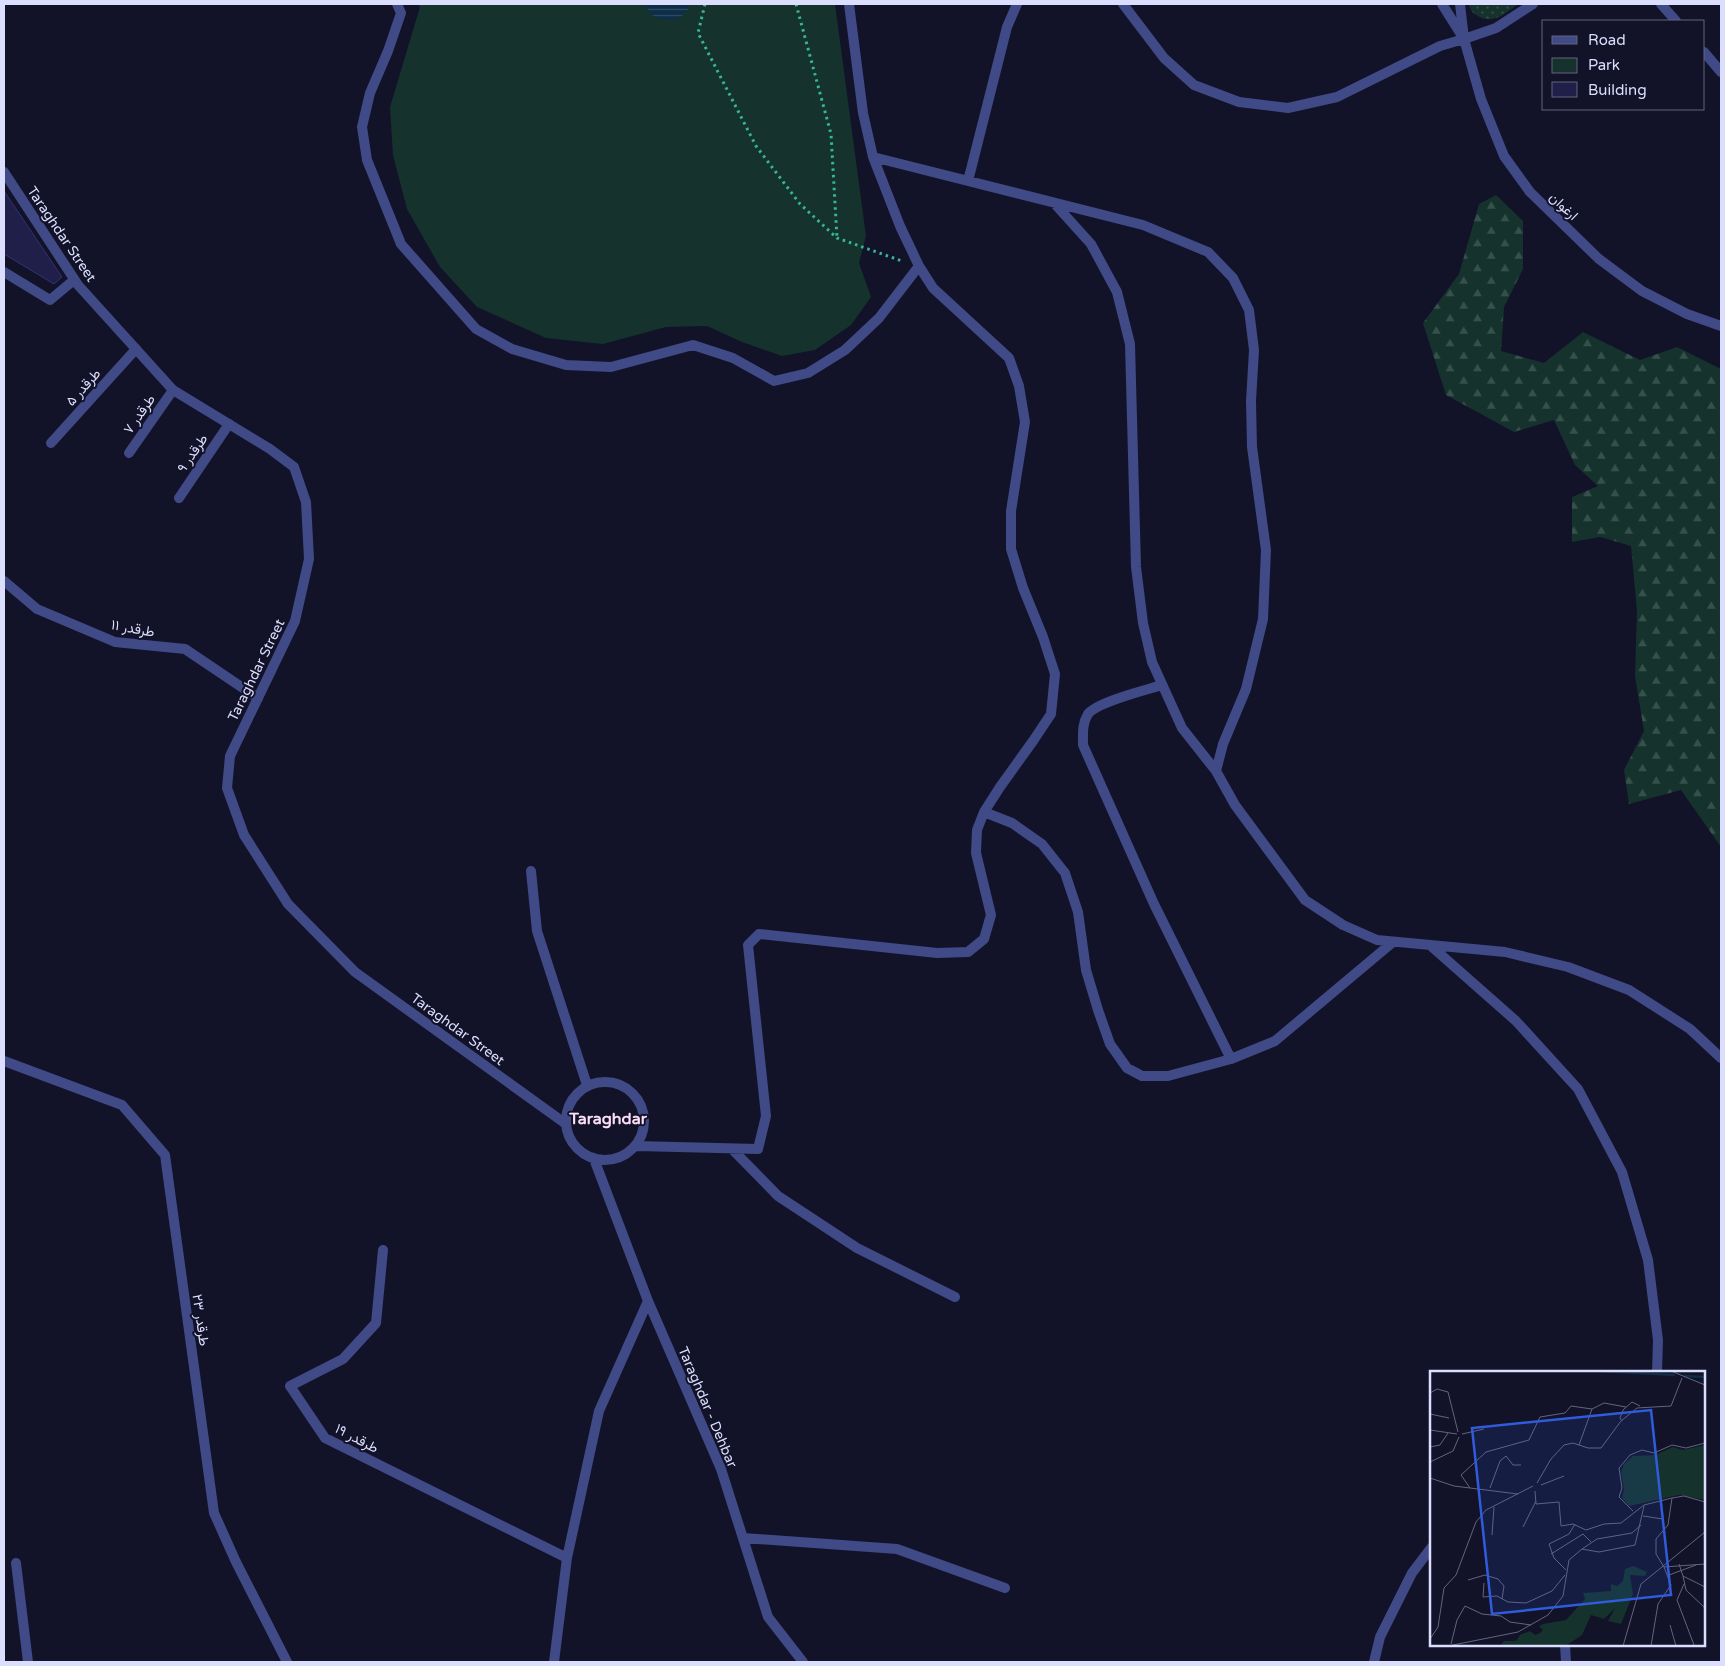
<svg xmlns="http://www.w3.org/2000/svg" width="1725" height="1666" viewBox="0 0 1725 1666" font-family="'Varela Round',Vazirmatn,sans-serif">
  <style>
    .grass { fill: url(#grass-dots) }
    .forest { fill: url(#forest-firs) }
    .green { fill: #15332c }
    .water { fill: url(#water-rules) }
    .building { fill: #201f49; stroke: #333274 }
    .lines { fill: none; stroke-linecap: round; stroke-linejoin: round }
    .path { stroke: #37b697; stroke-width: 3; stroke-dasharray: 2.5 4; stroke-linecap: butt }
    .minor { stroke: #3f4a86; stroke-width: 10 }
    .tertiary { stroke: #3f4a86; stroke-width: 10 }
    .labels { text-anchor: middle; stroke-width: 4; stroke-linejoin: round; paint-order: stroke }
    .street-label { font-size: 14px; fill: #dcdefd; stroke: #121229 }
    .quarter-label { font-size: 16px; font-weight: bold; fill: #fddef8; stroke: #121229 }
    .inset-river { fill: none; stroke: #0e2d46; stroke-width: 2.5 }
    .inset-road { fill: none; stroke: #63647e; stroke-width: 1 }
    .view { fill: #305cdc; fill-opacity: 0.15; stroke: #305cdc; stroke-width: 2.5 }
    .inset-edge { fill: none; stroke: #dcdefd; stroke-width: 2.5 }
  </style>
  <defs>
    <pattern id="grass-dots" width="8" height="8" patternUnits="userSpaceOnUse" patternTransform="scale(1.25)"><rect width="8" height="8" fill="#15332c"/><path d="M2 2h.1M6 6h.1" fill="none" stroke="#36504c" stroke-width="1.8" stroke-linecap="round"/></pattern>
    <pattern id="forest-firs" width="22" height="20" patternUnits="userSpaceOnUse" patternTransform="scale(1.25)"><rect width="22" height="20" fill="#15332c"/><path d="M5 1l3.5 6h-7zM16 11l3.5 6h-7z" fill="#36504c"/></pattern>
    <pattern id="water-rules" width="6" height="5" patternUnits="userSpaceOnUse" patternTransform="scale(1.25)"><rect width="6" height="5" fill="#0e2d46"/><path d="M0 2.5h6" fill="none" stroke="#304b62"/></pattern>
  </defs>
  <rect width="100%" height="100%" fill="#121229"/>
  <!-- grass -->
  <path class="grass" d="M1469,4H1518C1506,13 1493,25 1478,16C1472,13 1470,10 1469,4Z"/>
  <!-- forest -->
  <path class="forest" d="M1496,195L1523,221V269L1504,307L1501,351L1544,363L1583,332L1640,360L1677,347L1721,369V847L1681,790L1629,804L1624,770L1644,731L1635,676L1637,611L1631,546L1600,537L1572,542V497L1598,486L1575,465L1554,420L1514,432L1446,395L1423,323L1459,274L1479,204Z"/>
  <!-- green -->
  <path class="green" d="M418,4H835L866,236L859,263L871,297L851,325L815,350L782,356L742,342L707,326L666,327L603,344L546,338L477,307L440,267L407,209L393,155L390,107L420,7Z"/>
  <!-- water -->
  <path class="water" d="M645,4H691C682,26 653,26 645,4Z"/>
  <!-- building -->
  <path class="building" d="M4,191L62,277L54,284L4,254Z"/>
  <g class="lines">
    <!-- path -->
    <path class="path" d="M705,4L698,33L756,146L800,204L837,238L902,261
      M796,4L831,134L837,238"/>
    <!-- minor -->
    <path class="minor" d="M397,4L401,13L388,51L370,93L362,127L367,160L401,244L476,329L512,349L566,365L611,367L693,345L733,358L774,381L808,373L845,350L879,318L919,266
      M1123,4L1164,58L1194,85L1239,102L1288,108L1337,97L1440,46L1464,39L1460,4
      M1442,4L1464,39L1481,99L1504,156L1530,192L1599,259L1642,291L1687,314L1721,326
      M1661,4L1676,21
      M1464,39L1496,28L1533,4
      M1704,52L1721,72
      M873,157L1143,225L1208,252L1233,278L1249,310L1254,350L1251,401L1252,447L1266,550L1263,619L1246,689L1223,744L1216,771L1235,805L1305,900L1343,925L1377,940L1505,952L1568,967L1629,990L1690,1029L1721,1058
      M968,181L1007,27L1017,4
      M1054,203L1091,244L1117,292L1130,344L1136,567L1143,623L1152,662L1182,728L1216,771
      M4,272L50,300L74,280
      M51,443L136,349
      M129,453L173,390
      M179,498L229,424
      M4,581L37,609L115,642L185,649L258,698
      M1162,685C1146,690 1097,702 1088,714C1082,724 1083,733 1083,745L1154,904L1231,1059
      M984,812L1012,823L1042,844L1065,873L1078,912L1086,970L1098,1010L1110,1044L1127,1068L1142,1076H1168L1231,1059L1275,1041L1393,942
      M531,871L537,931L587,1085
      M1431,946L1516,1021L1578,1089L1622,1172L1648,1260L1658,1340L1657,1372
      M4,1061L122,1105L165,1155L214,1513L236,1562L287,1662
      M566 1121a39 39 0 1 1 78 0a39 39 0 1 1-78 0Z
      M636,1146L758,1149L766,1116L748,945L759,934L937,953L968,952L984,939L991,915L976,853L977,830L984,812L1000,787L1033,741L1051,714L1055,674L1043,637L1023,588L1011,549V511L1025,422L1019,386L1009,358L933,288L919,266L900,226L873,157L863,113L849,4
      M732,1149L778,1196L857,1248L955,1297
      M594,1159L648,1301L721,1469L768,1617L803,1662
      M383,1250L376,1323L343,1359L290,1386L325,1438L567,1558
      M743,1538L897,1549L1005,1588
      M16,1563L28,1662
      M1565,1645L1566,1662
      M554,1662L567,1558L599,1411L648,1301
      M1374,1662L1380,1637L1412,1573L1431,1548"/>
    <!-- tertiary -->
    <path class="tertiary" d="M4,172L78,285L173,390L270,449L294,467L306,502L309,559L295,621L230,756L227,788L244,835L288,904L355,972L566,1124"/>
  </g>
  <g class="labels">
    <!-- street labels -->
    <g class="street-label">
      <text transform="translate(1564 206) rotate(44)" y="5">ارغوان</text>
      <text transform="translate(62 234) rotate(56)" y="5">Taraghdar Street</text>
      <text transform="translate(83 387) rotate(-48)" y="5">طرقدر ۵</text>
      <text transform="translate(139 414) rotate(-55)" y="5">طرقدر ۷</text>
      <text transform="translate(192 453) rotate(-56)" y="5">طرقدر ۹</text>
      <text transform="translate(133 628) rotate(10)" y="5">طرقدر ۱۱</text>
      <text transform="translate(256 670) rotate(-64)" y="5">Taraghdar Street</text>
      <text transform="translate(458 1029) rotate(36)" y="5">Taraghdar Street</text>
      <text transform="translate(201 1320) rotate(82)" y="5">طرقدر ۲۳</text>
      <text transform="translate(708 1407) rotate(67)" y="5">Taraghdar - Dehbar</text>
      <text transform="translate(357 1438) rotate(28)" y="5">طرقدر ۱۹</text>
    </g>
    <!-- quarter labels -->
    <g class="quarter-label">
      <text x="608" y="1124">Taraghdar</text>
    </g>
  </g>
  <!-- overview -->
  <g transform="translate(1430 1371)">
    <rect width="275" height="275" fill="#121229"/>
    <path d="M203,195L217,201L215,205L200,204L203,223L191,253L178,250L185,237L174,248L161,244L152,264L137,274L70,275L74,270H86L90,264L100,260L105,264L110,262L113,259L109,255L113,253L136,249L155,228L153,222L181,220V213L187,215L193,210L195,198Z" fill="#15332c"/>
    <path d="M275,74V129L249,124L199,135L192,127L194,118L191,101L194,93L203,85L225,84L243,76L253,79Z" fill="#15332c"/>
    <path class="inset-river" d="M170,0L245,4M254,5L275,6"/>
    <path class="inset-road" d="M241,0L275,14M0,22L7,18L18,21L28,61M162,38L174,32L196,36M0,43L19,47M192,50L190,47L193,39L202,31L210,35M0,59L27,63M32,63L54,58M149,74L162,38M0,76L10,74L18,62M0,91L23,80L29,66M0,107L24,115L88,123M107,112L121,88L134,74L143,72L158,77H171L191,50L207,37L241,35L252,7M111,114L134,105M40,117L31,104L56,81L99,69L110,46L135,42L141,35L162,38M60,117L70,90L76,85L83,94H91M105,120L106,133L129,131L131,155L143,153L156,159L174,153L191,152L214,134L242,127L238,154L226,168V183L234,196L275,193M242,127L254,125L275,131M203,140L189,126L192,117L189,97L200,84L212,79L224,82L242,74L256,77L275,72M213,145L233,148M93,156L106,130M62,164L64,136M152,178L167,168L202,162L211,154M121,183L153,163L161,171M249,193L253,205L275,216M136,199L124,187L119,173L139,163L145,153M239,204L266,194M253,205L256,219L275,237M38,209L55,204L68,208L74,215L72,228M54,212L53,226L67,225L78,231L96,232L122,220L135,204M254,213L247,229L264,274M240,254L246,275M0,268L8,256L14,217L26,204L46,151L56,139L103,115M21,273L27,249L35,235L52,243L71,245L80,251L101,254M18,275L88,261L118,244L133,225L139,189L152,178L169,181L205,174L214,135M193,275L211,213L275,161M221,275L228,233L241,214L234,196"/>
    <path class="view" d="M221,39L241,224L62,243L42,57Z"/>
    <rect width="275" height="275" class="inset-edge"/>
  </g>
  <!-- border -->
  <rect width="1725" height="1666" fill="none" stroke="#dcdefd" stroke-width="10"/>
  <!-- legend -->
  <rect x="1542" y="20" width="162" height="90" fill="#121229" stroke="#63647e"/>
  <rect x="1552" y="36" width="25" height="8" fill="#3f4a86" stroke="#63647e"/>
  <text x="1588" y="45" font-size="15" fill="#dcdefd">Road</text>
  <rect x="1552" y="58" width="25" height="15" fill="#15332c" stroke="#63647e"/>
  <text x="1588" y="70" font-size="15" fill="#dcdefd">Park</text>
  <rect x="1552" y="82" width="25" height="15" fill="#201f49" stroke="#63647e"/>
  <text x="1588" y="95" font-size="15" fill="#dcdefd">Building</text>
</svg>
